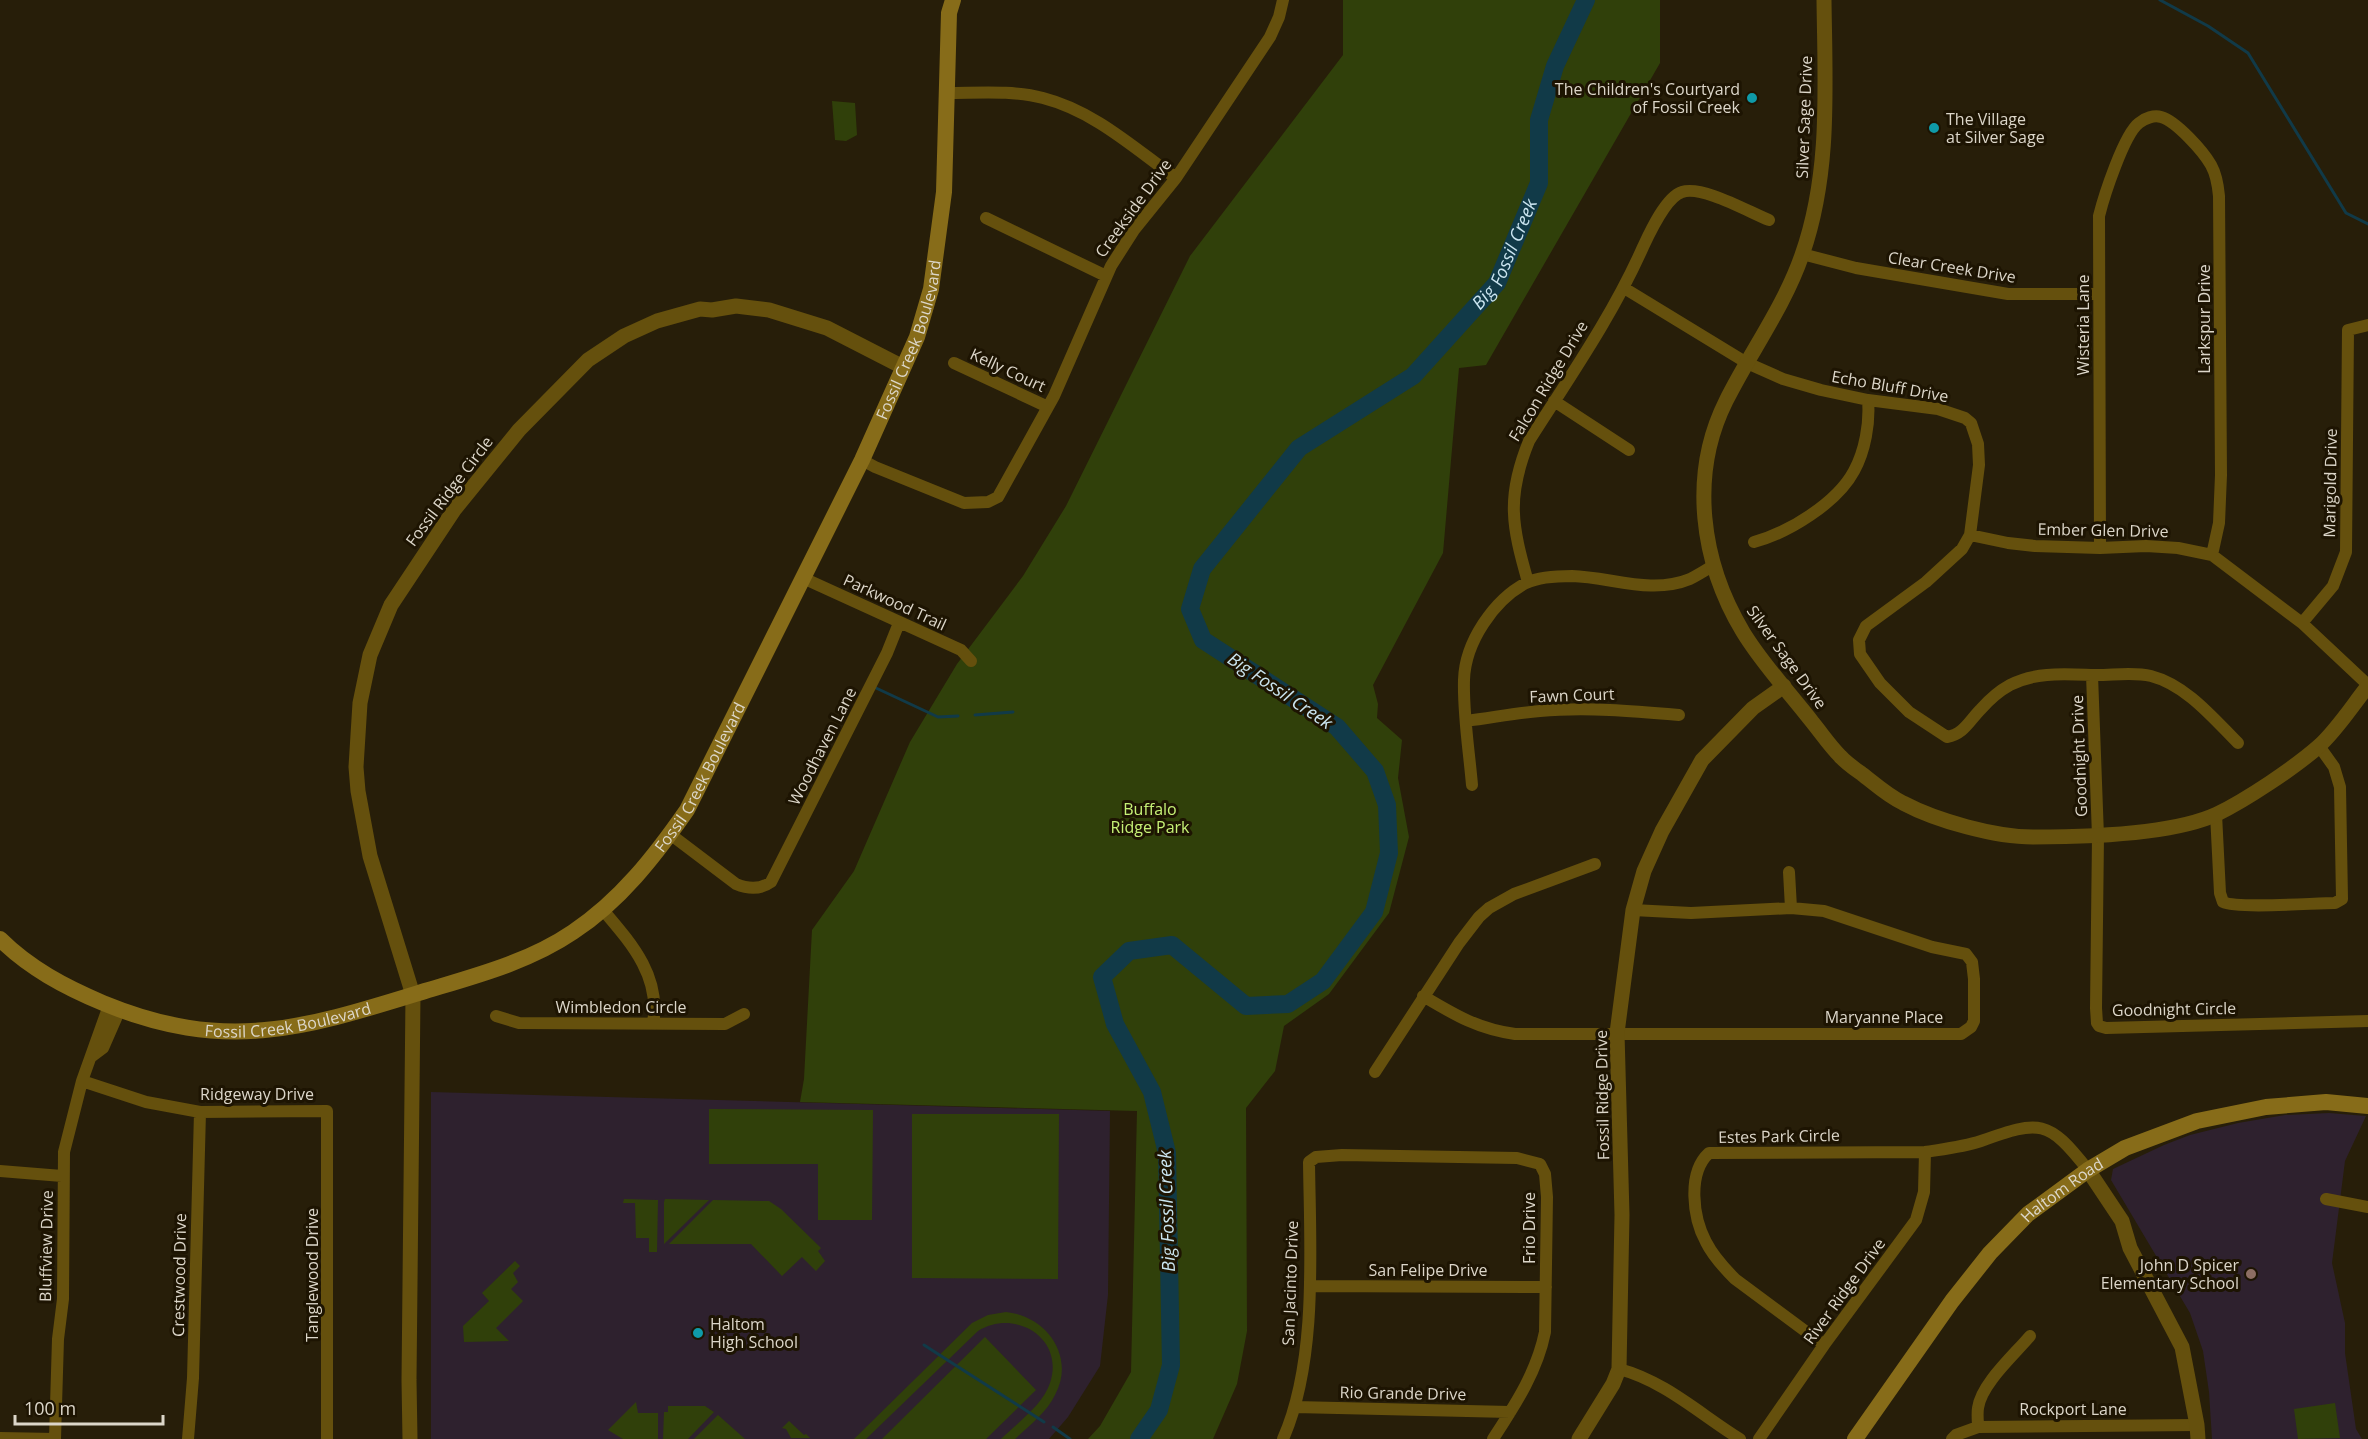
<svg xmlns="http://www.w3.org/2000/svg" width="2368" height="1439" viewBox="0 0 2368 1439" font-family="'Open Sans',sans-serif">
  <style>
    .education { fill: #2e212e }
    .green { fill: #30400a }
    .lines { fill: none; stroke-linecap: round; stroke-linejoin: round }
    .stream { stroke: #113a48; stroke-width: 3 }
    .river { stroke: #113a48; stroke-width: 18 }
    .minor { stroke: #65500d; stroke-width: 12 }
    .tertiary { stroke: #65500d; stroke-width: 15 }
    .secondary { stroke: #876c19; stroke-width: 16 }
    .culture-dot { fill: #0f9aa8; stroke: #1d1402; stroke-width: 2 }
    .education-dot { fill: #8d6e63; stroke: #1d1402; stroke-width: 2 }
    .labels { text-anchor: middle; stroke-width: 6; stroke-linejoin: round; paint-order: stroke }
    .poi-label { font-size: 16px; fill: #dcd6c9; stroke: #1d1402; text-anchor: end }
    .street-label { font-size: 16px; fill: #dcd6c9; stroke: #1d1402 }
    .park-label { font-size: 16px; fill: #c6f176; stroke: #1d1402 }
    .water-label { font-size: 18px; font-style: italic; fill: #cbe5f0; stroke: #1d1402 }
  </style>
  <rect width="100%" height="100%" fill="#271e09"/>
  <!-- education -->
  <path class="education" d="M431,1092L1110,1111L1108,1295L1100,1366L1068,1417L1049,1439H431Z
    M2329,1113L2366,1116L2345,1161L2332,1263L2345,1323V1353L2356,1429L2362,1439H2212L2209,1392L2203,1351L2190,1313L2111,1180L2113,1169L2164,1145L2190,1135L2238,1123L2285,1115Z"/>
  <!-- green -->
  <path class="green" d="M1343,0H1660V63L1486,365L1459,368L1443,553L1373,685L1378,704L1377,718L1402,740L1398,778L1409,837L1389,913L1329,994L1284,1026L1275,1071L1246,1108L1247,1331L1237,1384L1213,1439H1088L1100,1426L1131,1372L1137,1111L800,1102L804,1079L812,930L854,871L910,742L957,664L1023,576L1066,506L1190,256L1343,55Z
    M832,101L855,103L857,135L846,141L835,140Z
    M709,1109L873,1110L872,1220H818V1164H709Z
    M912,1114H1059L1058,1279L912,1278Z
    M624,1199L658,1200L657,1252H649V1238H636L635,1203H623Z
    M665,1199L709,1200L664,1244V1202Z
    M713,1200L769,1201L781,1209L821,1248L818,1251L825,1261L816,1271L802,1257L782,1276L751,1244H669Z
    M515,1261L520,1266L513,1273L518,1282L511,1289L523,1301L496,1328L509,1341L464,1342L463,1326L489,1301L482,1293Z
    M1006,1312C1046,1316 1076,1356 1055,1395C1047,1412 1029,1426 1015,1439H1001C1017,1423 1043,1405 1050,1383C1065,1338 1015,1308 978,1331L866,1439H854L972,1323L988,1315Z
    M985,1337L1036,1390L986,1439H882Z
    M636,1402L638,1413H658V1439H623L608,1430Z
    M2335,1403L2340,1438L2298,1439L2294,1409Z
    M668,1406H705L714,1412L688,1439H663L664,1412H668Z
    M718,1415L745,1439H694Z
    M789,1421L804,1435L806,1434L810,1438H791L786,1429L782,1428Z"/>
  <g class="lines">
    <!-- stream -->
    <path class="stream" d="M2160,0L2208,26L2248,53L2346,213L2368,224
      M876,688L938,717L958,716
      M975,715L1013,712
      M924,1345L1044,1422
      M1053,1427L1070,1439"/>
    <!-- river -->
    <path class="river" id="s1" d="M1139,1439L1159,1410L1171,1365L1167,1153L1152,1092L1115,1024L1102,977L1129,951L1172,945L1246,1006L1288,1004L1323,981L1374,912L1389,853L1387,805L1375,771L1337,727L1203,640L1190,609L1202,569L1299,448L1413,376L1497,283L1539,183V120L1555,66L1586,0"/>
    <!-- minor -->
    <path class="minor" d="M947,93C978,93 1013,90 1043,98C1094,111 1134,148 1176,178
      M986,218L1106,276
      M1802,254L1856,268L2008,294H2099
      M1624,288L1747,363L1783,379L1821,390L1868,400L1938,409L1965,418L1971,423L1978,444L1979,465L1970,535L1962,549L1926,582L1866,626L1859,640L1860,654L1880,683L1909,712L1947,737C1964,734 1969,721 1981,709C1989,700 1999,691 2010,685C2035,672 2063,674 2091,675C2110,676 2131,671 2151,676C2186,685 2213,718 2238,743
      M954,363L1048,407
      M1554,401L1629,450
      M862,460L875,467L964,503L988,502L998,497L1054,396L1111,266L1134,230L1176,178L1270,37L1279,17L1283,0
      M1970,535L2008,543L2035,546L2100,548L2146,546L2178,548L2212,555L2302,623L2368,685
      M1754,542C1788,533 1837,503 1854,471C1865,451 1870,423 1868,400
      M2100,548L2099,216C2104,196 2124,134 2139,123C2145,118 2154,115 2161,117C2176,121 2203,151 2211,165C2216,174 2218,185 2219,196L2221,475L2219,523L2212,555
      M803,578L961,650L971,661
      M1528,582C1512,526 1506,497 1529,441C1569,378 1613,315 1643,247C1650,232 1666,197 1682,192C1702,185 1749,212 1769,220
      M2302,623L2333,586L2346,552L2348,330L2368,325
      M2092,675L2098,836L2096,1008L2097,1023L2099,1026L2106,1028L2368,1021
      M1466,721C1491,718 1515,713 1540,711C1586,707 1633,711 1679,715
      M1472,785C1469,750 1463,714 1464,680C1465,642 1494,600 1526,583C1539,577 1558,576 1572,576C1611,577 1651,595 1690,579C1698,575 1706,570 1714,565
      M2216,814L2220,893L2223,902C2237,909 2314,903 2335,903L2342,899L2340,787L2334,767L2319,746
      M670,834L736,884C748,889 760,890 771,882L887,653L899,623
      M1789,872L1791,908
      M603,910C631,943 661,976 653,1023
      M1423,996C1455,1015 1478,1029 1515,1034H1961L1971,1027L1974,1021V979L1972,962L1966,954L1932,947L1824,911L1791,908L1691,913L1633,910
      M496,1016L519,1023L725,1024L744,1014
      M91,1057L103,1048L117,1016L114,1011L115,1008
      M1375,1072L1459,943L1479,917L1489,908L1514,894L1595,864
      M82,1081L146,1102L200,1112L327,1111V1439
      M0,1171L62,1176
      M2326,1199L2368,1207
      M1310,1286L1546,1287
      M1824,1345L1735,1279C1724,1268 1713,1256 1706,1242C1693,1218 1687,1173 1709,1153L1925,1152C1944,1149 1963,1147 1981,1141C2040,1120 2048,1119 2088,1170
      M1619,1369C1665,1381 1701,1415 1740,1439
      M1295,1407L1510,1412
      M1978,1427C1978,1421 1977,1414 1978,1408C1981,1384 2015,1354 2030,1336
      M0,1438L55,1439
      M55,1439L58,1339L63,1299L64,1152L82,1081L107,1011H114
      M188,1439L193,1378L200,1112
      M1283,1439C1318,1360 1310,1247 1309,1162L1316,1157L1342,1155L1517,1158L1540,1164L1545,1174L1547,1197L1545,1332C1537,1372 1515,1405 1493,1439
      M1759,1439L1824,1345L1916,1220L1924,1192L1925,1152
      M1952,1439L1956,1435L1978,1427L2197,1425"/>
    <!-- tertiary -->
    <path class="tertiary" d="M1824,0C1825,86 1831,173 1802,255C1784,307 1751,351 1726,401C1689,475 1701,562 1743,632C1763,665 1790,693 1813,723C1822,734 1830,746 1840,756C1846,763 1855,769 1862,774C1875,784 1888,796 1903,803C1937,821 1995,837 2033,837C2084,837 2172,835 2217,814C2246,800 2294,768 2318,747C2337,730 2352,706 2368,686
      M2088,1170L2122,1221L2130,1248L2182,1347L2197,1425L2198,1439
      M410,1439L409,1380L413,995L370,856L358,791L356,767L360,703L370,655L391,605L454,510L519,430L588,360L624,336L657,321L700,309L712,310L736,306L769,310L827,328L903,367
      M1579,1439L1613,1384L1619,1369L1622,1215L1617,1033L1633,910L1644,871L1662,831L1702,760L1753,708L1784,686"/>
    <!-- secondary -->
    <g class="secondary">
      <path id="s2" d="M0,939C29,968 65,987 103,1003C227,1054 305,1028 425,991C475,976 529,962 573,932C620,901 655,856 687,810L862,460L917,337L931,289L944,192L949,13L953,0"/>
      <path id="s3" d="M1855,1439L1952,1301L1990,1253L2028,1214L2088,1170L2125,1148L2197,1121L2266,1107L2326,1102L2368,1106"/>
    </g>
  </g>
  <!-- markers -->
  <g class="culture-dot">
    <circle cx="1752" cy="98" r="6"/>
    <circle cx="1934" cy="128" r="6"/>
    <circle cx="698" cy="1333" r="6"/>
  </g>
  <circle class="education-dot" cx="2251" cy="1274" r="6"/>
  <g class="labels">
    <!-- poi labels -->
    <g class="poi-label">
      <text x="1740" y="95">The Children's Courtyard<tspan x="1740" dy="18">of Fossil Creek</tspan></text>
      <text x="1946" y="125" text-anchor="start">The Village<tspan x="1946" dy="18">at Silver Sage</tspan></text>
      <text x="2239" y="1271">John D Spicer<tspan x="2239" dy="18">Elementary School</tspan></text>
      <text x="710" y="1330" text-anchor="start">Haltom<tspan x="710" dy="18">High School</tspan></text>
    </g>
    <!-- street labels -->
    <g class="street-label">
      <text transform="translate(1804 117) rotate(-88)" y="6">Silver Sage Drive</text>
      <text transform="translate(1133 208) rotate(-54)" y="6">Creekside Drive</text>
      <text transform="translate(1952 267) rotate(9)" y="6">Clear Creek Drive</text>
      <text transform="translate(2204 319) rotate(-90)" y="6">Larkspur Drive</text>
      <text transform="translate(2083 325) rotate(-90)" y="6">Wisteria Lane</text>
      <text dy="6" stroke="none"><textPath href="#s2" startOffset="1302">Fossil Creek Boulevard</textPath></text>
      <text transform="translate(1008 370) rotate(25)" y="6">Kelly Court</text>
      <text transform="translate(1548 381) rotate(-59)" y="6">Falcon Ridge Drive</text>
      <text transform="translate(1890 386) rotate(10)" y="6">Echo Bluff Drive</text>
      <text transform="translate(2330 483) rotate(-89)" y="6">Marigold Drive</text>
      <text transform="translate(449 491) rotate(-53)" y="6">Fossil Ridge Circle</text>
      <text transform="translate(2103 530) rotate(1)" y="6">Ember Glen Drive</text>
      <text transform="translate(895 602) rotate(25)" y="6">Parkwood Trail</text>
      <text transform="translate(1787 657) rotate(54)" y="6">Silver Sage Drive</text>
      <text transform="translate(1572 695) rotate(-2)" y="6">Fawn Court</text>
      <text transform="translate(822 746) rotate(-63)" y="6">Woodhaven Lane</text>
      <text transform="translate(2079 756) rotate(-92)" y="6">Goodnight Drive</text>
      <text dy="6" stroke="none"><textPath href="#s2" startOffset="816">Fossil Creek Boulevard</textPath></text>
      <text x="621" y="1013">Wimbledon Circle</text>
      <text transform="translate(2174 1009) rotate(-1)" y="6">Goodnight Circle</text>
      <text dy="6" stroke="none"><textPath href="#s2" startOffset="312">Fossil Creek Boulevard</textPath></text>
      <text x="1884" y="1023">Maryanne Place</text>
      <text x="257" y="1100">Ridgeway Drive</text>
      <text transform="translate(1602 1095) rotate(-91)" y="6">Fossil Ridge Drive</text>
      <text transform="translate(1779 1136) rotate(-1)" y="6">Estes Park Circle</text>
      <text dy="6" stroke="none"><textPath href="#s3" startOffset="326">Haltom Road</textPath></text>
      <text transform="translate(1529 1228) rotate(-90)" y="6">Frio Drive</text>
      <text transform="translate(46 1246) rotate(-89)" y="6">Bluffview Drive</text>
      <text x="1428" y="1276">San Felipe Drive</text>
      <text transform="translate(179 1275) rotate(-89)" y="6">Crestwood Drive</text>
      <text transform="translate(312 1275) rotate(-90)" y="6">Tanglewood Drive</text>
      <text transform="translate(1290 1283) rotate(-88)" y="6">San Jacinto Drive</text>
      <text transform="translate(1844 1291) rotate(-54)" y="6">River Ridge Drive</text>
      <text transform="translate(1403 1393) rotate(1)" y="6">Rio Grande Drive</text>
      <text x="2073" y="1415">Rockport Lane</text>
    </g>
    <!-- park labels -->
    <g class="park-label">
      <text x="1150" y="815">Buffalo<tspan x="1150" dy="18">Ridge Park</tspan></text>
    </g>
    <!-- water labels -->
    <g class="water-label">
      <text dy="6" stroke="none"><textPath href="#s1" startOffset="1712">Big Fossil Creek</textPath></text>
      <text transform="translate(1280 691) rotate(34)" y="6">Big Fossil Creek</text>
      <text transform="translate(1167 1211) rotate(-92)" y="6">Big Fossil Creek</text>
    </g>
  </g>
  <!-- scale -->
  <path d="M15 1415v9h148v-9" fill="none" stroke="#dcd6c9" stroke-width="3"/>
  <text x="24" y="1415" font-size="18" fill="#dcd6c9" stroke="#1d1402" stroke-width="4.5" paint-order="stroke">100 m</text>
</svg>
